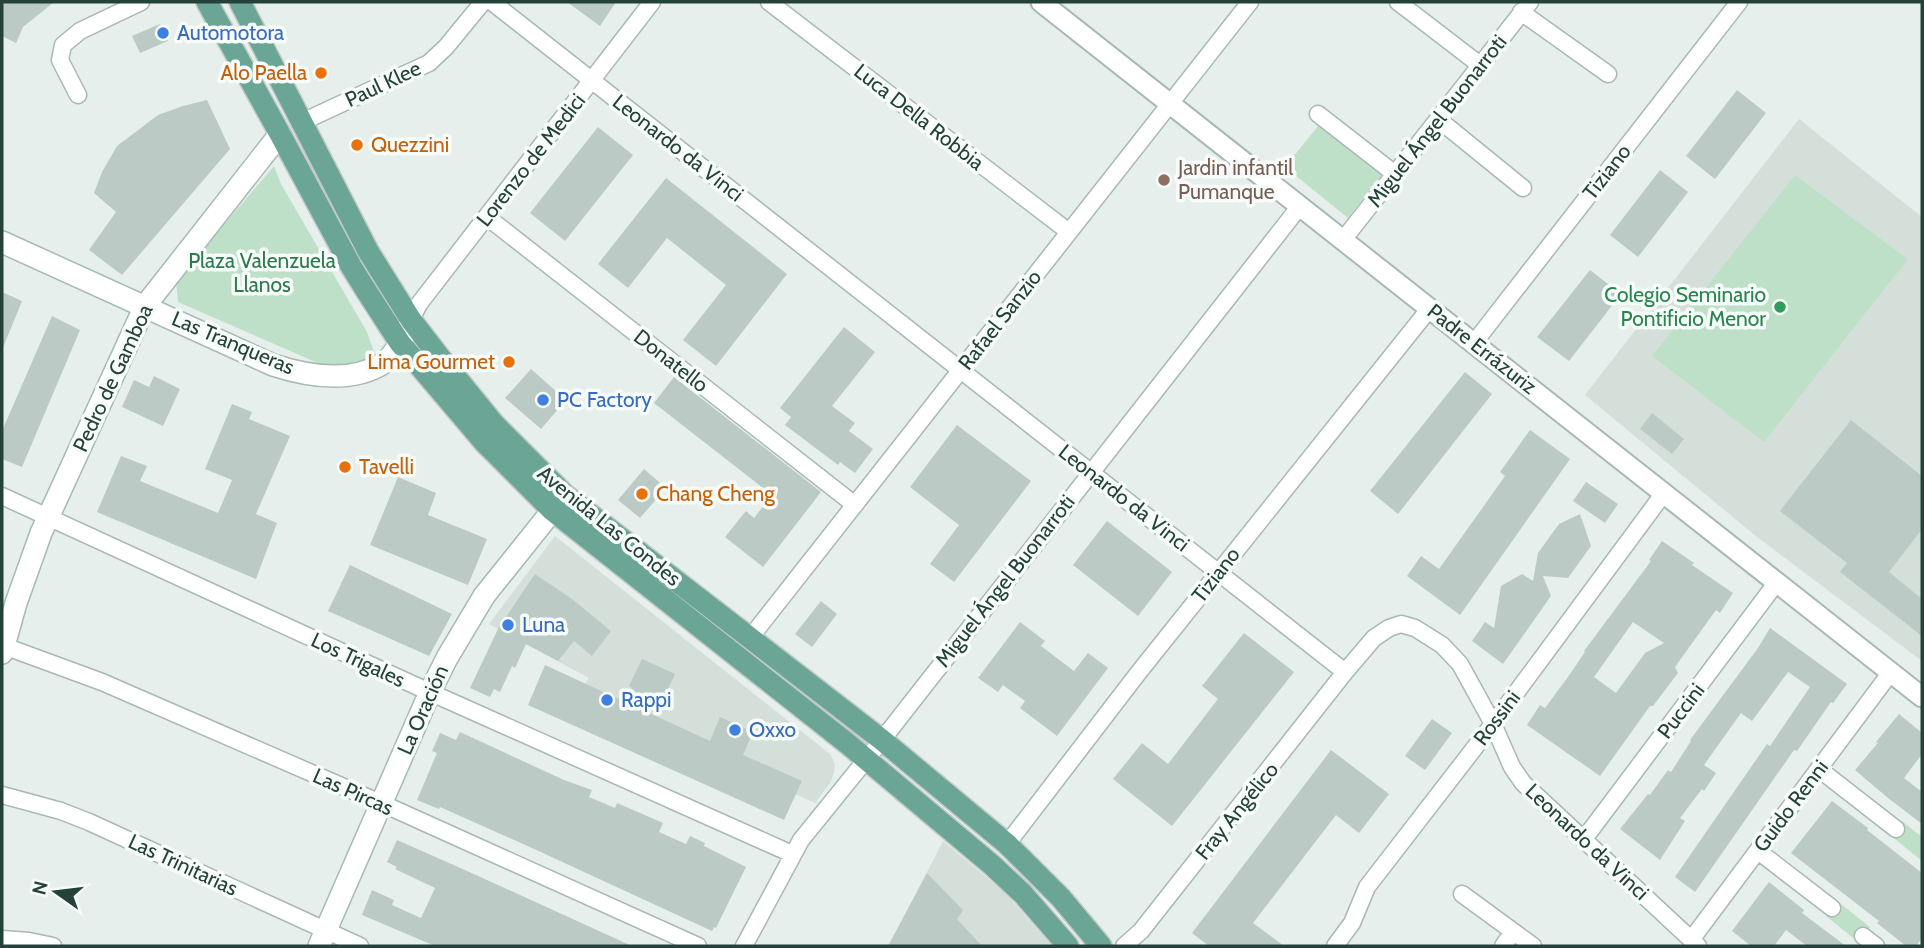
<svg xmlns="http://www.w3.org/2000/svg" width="1924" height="948" viewBox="0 0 1924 948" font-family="Cabin,sans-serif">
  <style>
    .built { fill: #d4dfda }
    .green { fill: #bfe0c8 }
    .building { fill: #bbcac4; fill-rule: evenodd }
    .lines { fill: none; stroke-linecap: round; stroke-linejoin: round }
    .minor-casing { stroke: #a8b8b2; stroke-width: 19 }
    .tertiary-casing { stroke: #a8b8b2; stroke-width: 23 }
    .secondary-casing { stroke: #a4bbb3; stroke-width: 24 }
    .primary-casing { stroke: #c2cac8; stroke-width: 24 }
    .minor { stroke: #fff; stroke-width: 16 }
    .tertiary { stroke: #fff; stroke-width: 19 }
    .secondary { stroke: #fff; stroke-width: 21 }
    .primary { stroke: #6aa596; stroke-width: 21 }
    .shop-dot { fill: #3f7fe0; stroke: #f7fbf9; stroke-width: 2.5 }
    .food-dot { fill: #e8710a; stroke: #f7fbf9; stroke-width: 2.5 }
    .education-dot { fill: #8d6e63; stroke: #f7fbf9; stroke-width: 2.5 }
    .leisure-dot { fill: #2e9e5b; stroke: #f7fbf9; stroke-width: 2.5 }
    .labels { text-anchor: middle; stroke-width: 7; stroke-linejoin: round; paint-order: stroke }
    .shop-label { font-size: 21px; fill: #366cbe; stroke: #f7fbf9; text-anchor: start }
    .food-label { font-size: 21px; fill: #c56008; stroke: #f7fbf9; text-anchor: start }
    .street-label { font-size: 21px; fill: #24423a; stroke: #f7fbf9 }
    .education-label { font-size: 21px; fill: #785e54; stroke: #f7fbf9; text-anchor: start }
    .park-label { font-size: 21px; fill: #2d7a4b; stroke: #f7fbf9 }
    .leisure-label { font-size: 21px; fill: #27864d; stroke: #f7fbf9; text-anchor: end }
  </style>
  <rect width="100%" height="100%" fill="#e6efeb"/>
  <!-- built -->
  <path class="built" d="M1799,119L1922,217V661L1757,537L1585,395Z
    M555,536L830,754L835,764L834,773L830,783L815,803L577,695L589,678L489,624Z
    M943,841L1004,892L1052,946H889Z"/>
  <!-- green -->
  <path class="green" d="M1322,121L1385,171L1348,218L1285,167Z
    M274,166L281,184L367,332L374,352L357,368H329L178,302L176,281Z
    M1795,175L1908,259L1764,442L1652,356Z
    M1902,821L1922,837V861L1891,836Z
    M1837,901L1870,927L1858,942L1826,916Z"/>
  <!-- building -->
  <path class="building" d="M2,2H54L23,27L16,43L2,36Z
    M567,2H616L600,26Z
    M160,24L168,41L140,53L132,36Z
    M1737,90L1766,113L1715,179L1686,156Z
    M207,100L230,149L122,275L89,250L116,212L94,193L102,172L117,146L158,115L183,106Z
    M598,127L633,155L565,241L530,213Z
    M1660,170L1688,192L1638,257L1610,235Z
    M666,178L787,274L716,366L683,340L726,285L667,238L628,288L598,264Z
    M1590,270L1621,294L1569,361L1537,337Z
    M2,292L22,301L2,350Z
    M52,316L80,330L22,467L2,459V431Z
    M844,327L875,352L832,406L855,423L849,431L873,449L855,473L840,462L838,465L785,425L791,417L780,408Z
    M531,369L566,400L541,429L505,398Z
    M1465,372L1492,394L1398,514L1370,491Z
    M154,376L180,389L163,426L122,407L134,380L149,387Z
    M674,377L821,492L763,567L725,537L746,511L754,518L772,495L654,403Z
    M232,404L252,412L249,419L290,436L256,514L277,523L256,579L97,512L121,456L147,466L140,481L218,513L232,480L205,469Z
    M1652,413L1684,439L1672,454L1640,429Z
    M1851,420L1922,476V529L1889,572L1922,599V636L1840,572L1847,563L1780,511Z
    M957,425L1031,481L954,582L930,564L959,525L910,487Z
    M1530,430L1570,459L1460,615L1407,576L1421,556L1439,569L1505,476L1500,472Z
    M644,469L666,488L640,518L618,500Z
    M398,477L436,493L428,515L487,539L468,585L370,545Z
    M1586,482L1618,504L1605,523L1573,501Z
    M1580,514L1591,546L1568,578L1543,576L1551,596L1503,664L1472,641L1485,622L1494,628L1501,586L1522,574L1533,581L1538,553L1559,524Z
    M1107,521L1172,572L1138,616L1073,565Z
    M1662,541L1694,563L1692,565L1733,593L1720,613L1716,610L1675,667L1678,673L1653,706H1650L1600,776L1527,725L1540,705L1545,708L1568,677L1585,652L1584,651L1651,561L1649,560ZM1633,622L1664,643L1645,653L1616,693L1594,677Z
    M350,565L452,614L429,656L328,611Z
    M535,574L572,599L611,631L592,656L574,641L558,661L526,644L515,668L512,666L500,692L494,689L490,697L470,688L498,629Z
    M821,601L837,614L812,647L795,634Z
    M1020,622L1045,641L1041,646L1074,671L1088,653L1108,668L1057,736L1020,708L1025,701L1003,685L998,692L978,678Z
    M1770,628L1847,684L1833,703L1831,702L1797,751L1794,750L1695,892L1675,877L1767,744L1770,746L1810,687L1788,672L1752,721L1741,713L1704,765L1716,773L1704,791L1702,789L1680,818L1685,821L1660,860L1620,829L1648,794L1650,795L1668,770L1671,772L1691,741L1690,740L1758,648Z
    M1244,633L1294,672L1172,826L1113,779L1142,743L1168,764L1218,699L1202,686Z
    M642,659L675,674L658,710L629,686Z
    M545,665L710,741L720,717L753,732L743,755L802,781L784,820L528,705Z
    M1899,714L1922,733V754L1904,778L1922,792V824L1888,798L1855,770L1878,743L1876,742Z
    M1432,719L1452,733L1425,770L1405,756Z
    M460,732L564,780L592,790L589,797L615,808L617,803L663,823L659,832L686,844L690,836L705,843L704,846L746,867L716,928L714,927L712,931L532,848L440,807L439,809L417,800L437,753L432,751L440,733L456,740Z
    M1331,750L1389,794L1359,833L1336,815L1253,923L1284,946H1209L1192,933Z
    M1832,801L1868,828L1867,830L1922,873V938L1916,946H1906L1877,923L1879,921L1791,853Z
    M397,840L465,870L632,946H435L362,915L372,890L394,900L392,905L421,918L435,888L395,869L397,867L387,862Z
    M927,873L963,910L957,919L982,946H888Z
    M1769,882L1804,910L1802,913L1846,946H1807L1786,930L1774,946H1751L1732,931Z"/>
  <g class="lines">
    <!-- minor casing -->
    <g class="minor-casing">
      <path id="minor" d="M492,2L1345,672
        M769,2L1069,232
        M1398,2L1480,65
        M1521,12L1608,74
        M78,95L60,60L63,45L80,31L141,2
        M1318,114L1395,174
        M1438,119L1523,188
        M302,122L429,63L446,47L483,2
        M487,217L855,505
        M1343,240L1530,2
        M411,320L419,304L652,2
        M1474,343L1739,2
        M2,496L425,690L792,854
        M750,638L1250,2
        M4,646L102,682L392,808L698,946
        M1819,769L1896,829
        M2,795L61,811L89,822L360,946
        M1584,839L1777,582
        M1007,844L1139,672L1430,308
        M1758,851L1832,908
        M1462,894L1533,946
        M1863,936L1876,946
        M2,939L29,941L53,946
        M1691,940L1891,672
        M744,946L801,840L882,740L1300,206
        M1124,946L1141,931L1345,672L1374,638L1389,628L1401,624L1415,628L1442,645L1460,664L1493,724L1512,767L1523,783L1698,946
        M1335,946L1352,923L1367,887L1493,724L1664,493
        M1503,946L1513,932"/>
    </g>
    <!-- tertiary casing -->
    <g class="tertiary-casing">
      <path id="tertiary" d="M1041,2L1922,697"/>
    </g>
    <!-- secondary casing -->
    <g class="secondary-casing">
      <path id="secondary" d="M2,242L273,365C307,376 349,384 382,364C394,356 402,340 408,328
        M2,653L16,603L41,533L145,306L280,134
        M319,946L430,692L447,658L484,596L564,496"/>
    </g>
    <!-- primary casing -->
    <g class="primary-casing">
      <path id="primary" d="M207,2L280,134L352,268L367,292L400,343L484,442L552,510L848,744L992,865L1023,894L1068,946
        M240,2L368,251L411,320L438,355L494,424L565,495L882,740L1007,844L1061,898L1101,946"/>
    </g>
    <!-- minor -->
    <use href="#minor" class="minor"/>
    <!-- tertiary -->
    <use href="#tertiary" class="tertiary"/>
    <!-- secondary -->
    <use href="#secondary" class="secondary"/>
    <!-- primary -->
    <use href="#primary" class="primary"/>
  </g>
  <!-- markers -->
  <g class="shop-dot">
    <circle cx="163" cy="33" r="7"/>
    <circle cx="543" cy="400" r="7"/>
    <circle cx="508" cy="625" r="7"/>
    <circle cx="607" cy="700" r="7"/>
    <circle cx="735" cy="730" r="7"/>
  </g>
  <g class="food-dot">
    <circle cx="321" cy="73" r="7"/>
    <circle cx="357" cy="145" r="7"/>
    <circle cx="509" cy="362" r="7"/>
    <circle cx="345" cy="467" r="7"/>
    <circle cx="642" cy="494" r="7"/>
  </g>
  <circle class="education-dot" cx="1164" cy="180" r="7"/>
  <circle class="leisure-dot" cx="1780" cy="307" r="7"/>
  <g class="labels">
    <!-- shop labels -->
    <g class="shop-label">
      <text x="177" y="40">Automotora</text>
      <text x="557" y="407">PC Factory</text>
      <text x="522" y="632">Luna</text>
      <text x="621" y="707">Rappi</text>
      <text x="749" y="737">Oxxo</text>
    </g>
    <!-- food labels -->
    <g class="food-label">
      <text x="307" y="80" text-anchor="end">Alo Paella</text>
      <text x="371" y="152">Quezzini</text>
      <text x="495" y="369" text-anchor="end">Lima Gourmet</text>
      <text x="359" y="474">Tavelli</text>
      <text x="656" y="501">Chang Cheng</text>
    </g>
    <!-- street labels -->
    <g class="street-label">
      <text transform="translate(383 84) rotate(-25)" y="7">Paul Klee</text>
      <text transform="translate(919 117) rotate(38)" y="7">Luca Della Robbia</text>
      <text transform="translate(1437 121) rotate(-52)" y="7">Miguel Ángel Buonarroti</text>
      <text transform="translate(678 148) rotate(38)" y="7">Leonardo da Vinci</text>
      <text transform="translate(531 160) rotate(-52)" y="7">Lorenzo de Medici</text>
      <text transform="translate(1607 172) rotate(-52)" y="7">Tiziano</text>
      <text transform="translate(1000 320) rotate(-52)" y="7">Rafael Sanzio</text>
      <text transform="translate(233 343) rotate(23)" y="7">Las Tranqueras</text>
      <text transform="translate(1482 349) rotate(38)" y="7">Padre Errázuriz</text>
      <text transform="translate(671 361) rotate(38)" y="7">Donatello</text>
      <text transform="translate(113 378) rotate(-65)" y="7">Pedro de Gamboa</text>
      <text transform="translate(1124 498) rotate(38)" y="7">Leonardo da Vinci</text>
      <text transform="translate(609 526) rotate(39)" y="7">Avenida Las Condes</text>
      <text transform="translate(1216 575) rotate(-52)" y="7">Tiziano</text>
      <text transform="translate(1005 581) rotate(-52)" y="7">Miguel Ángel Buonarroti</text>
      <text transform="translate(358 660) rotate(25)" y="7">Los Trigales</text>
      <text transform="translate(423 710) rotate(-66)" y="7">La Oración</text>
      <text transform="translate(1681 711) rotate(-53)" y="7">Puccini</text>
      <text transform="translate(1497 718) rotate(-53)" y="7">Rossini</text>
      <text transform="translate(353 792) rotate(24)" y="7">Las Pircas</text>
      <text transform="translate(1791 806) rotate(-53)" y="7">Guido Renni</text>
      <text transform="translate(1237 811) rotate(-51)" y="7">Fray Angélico</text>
      <text transform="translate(1587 842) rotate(43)" y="7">Leonardo da Vinci</text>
      <text transform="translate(183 865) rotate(25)" y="7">Las Trinitarias</text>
    </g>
    <!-- education labels -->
    <g class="education-label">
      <text x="1178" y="175">Jardin infantil<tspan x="1178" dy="24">Pumanque</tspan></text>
    </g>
    <!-- park labels -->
    <g class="park-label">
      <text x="262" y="268">Plaza Valenzuela<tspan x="262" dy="24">Llanos</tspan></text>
    </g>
    <!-- leisure labels -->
    <g class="leisure-label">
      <text x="1766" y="302">Colegio Seminario<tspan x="1766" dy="24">Pontificio Menor</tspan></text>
    </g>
  </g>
  <!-- border -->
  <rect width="1924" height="948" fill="none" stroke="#24423a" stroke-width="7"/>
  <!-- north arrow -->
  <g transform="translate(56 892) rotate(284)" stroke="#f7fbf9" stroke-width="5" paint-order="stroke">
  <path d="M0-5L12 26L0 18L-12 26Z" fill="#24423a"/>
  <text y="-10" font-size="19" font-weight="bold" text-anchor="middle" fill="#24423a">N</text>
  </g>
</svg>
